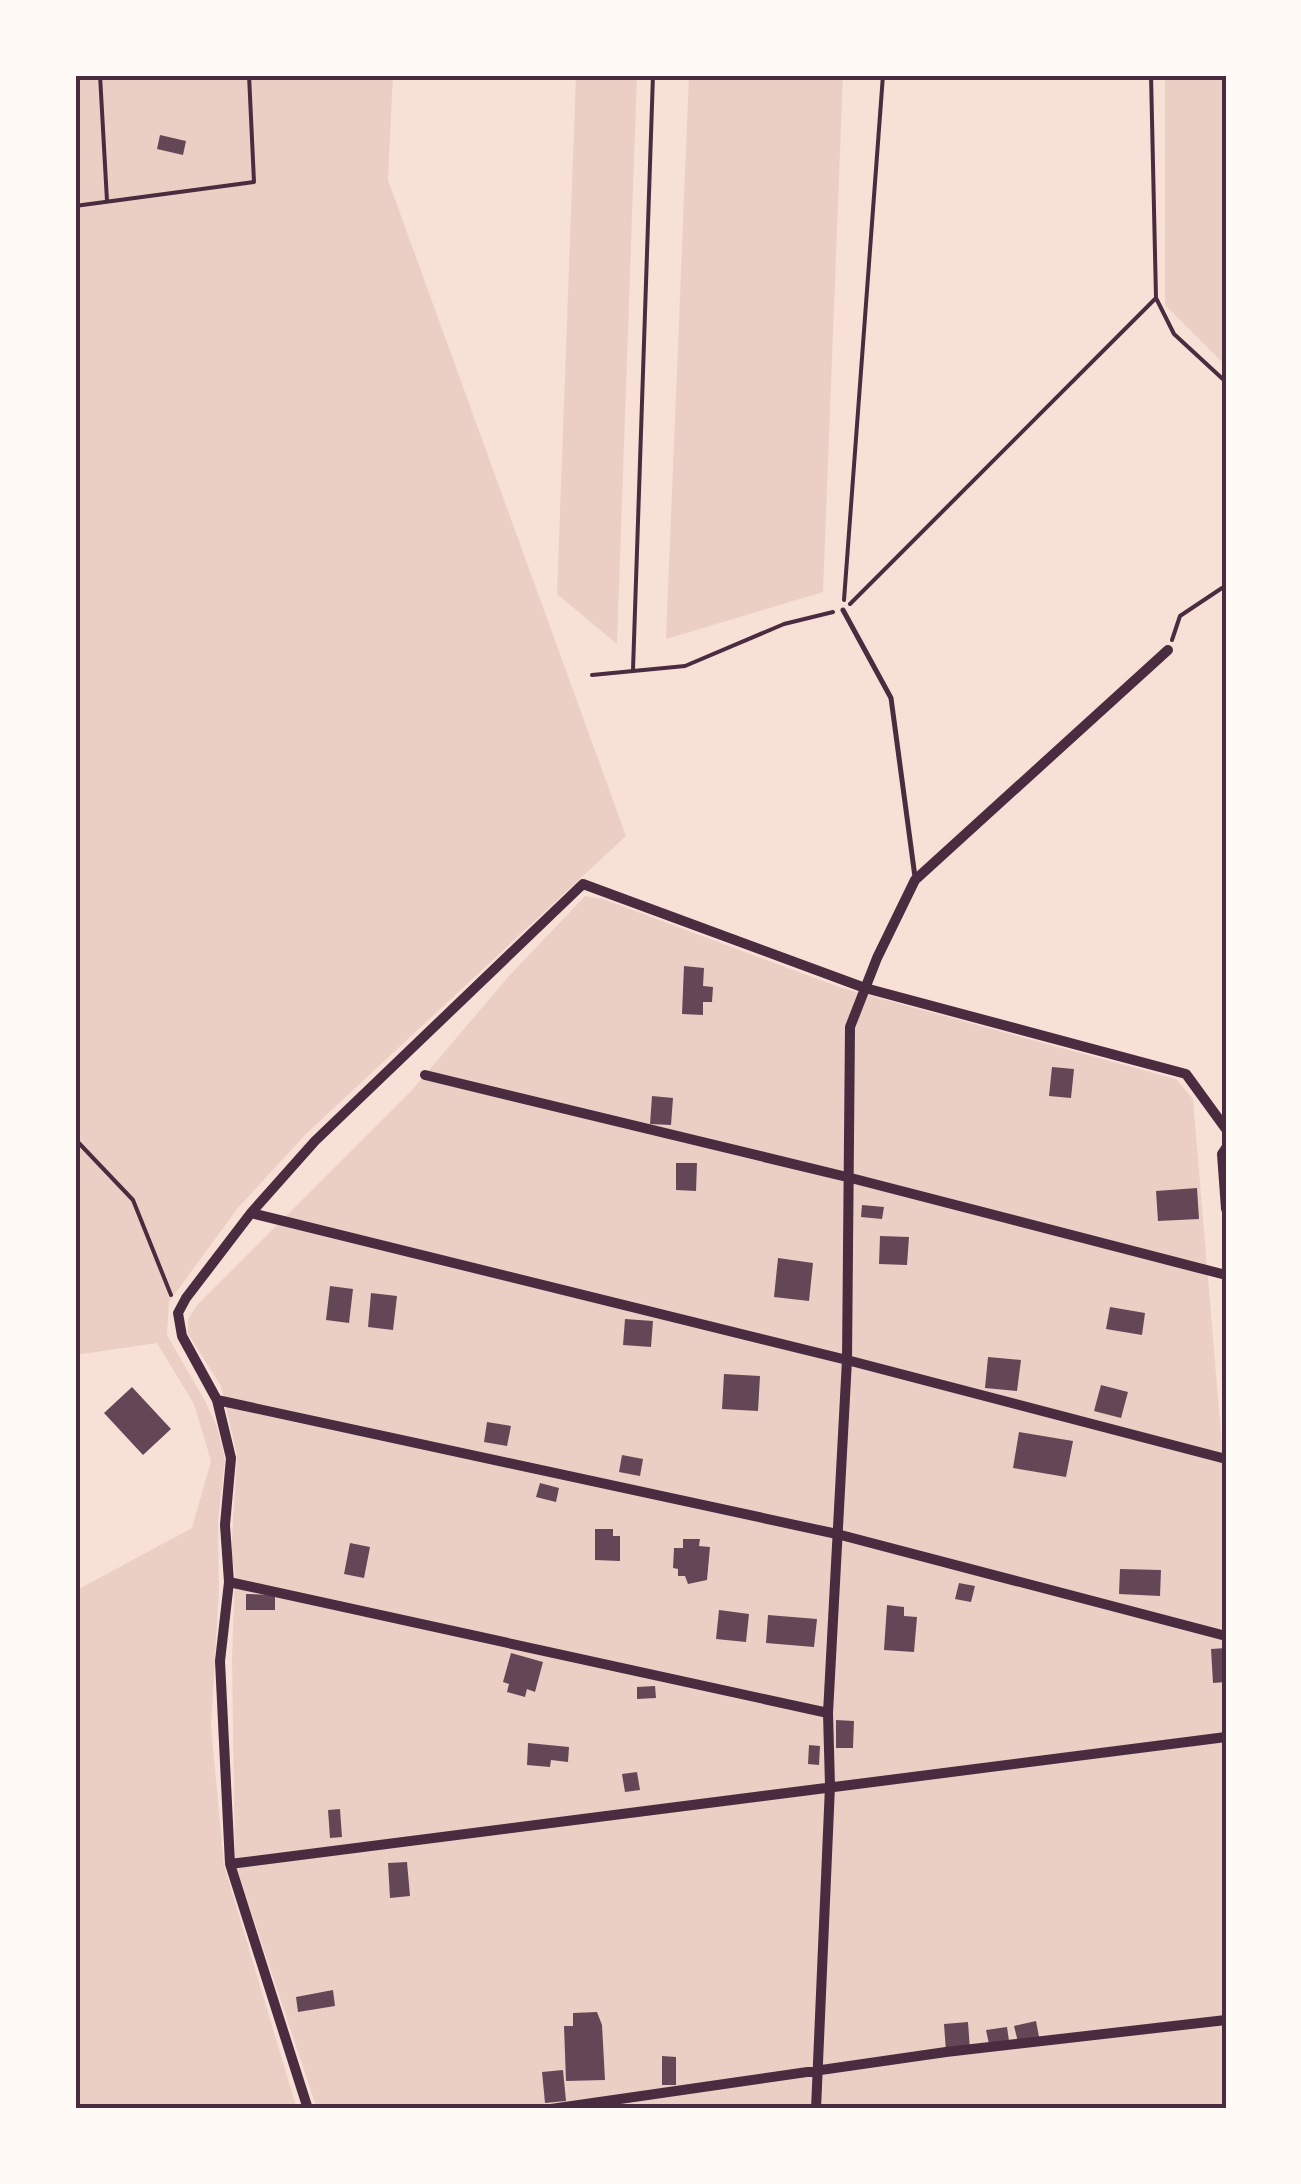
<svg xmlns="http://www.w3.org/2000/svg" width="1301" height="2184" viewBox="0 0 1301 2184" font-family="Manrope,sans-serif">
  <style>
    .green { fill: #ebcfc5 }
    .building { fill: #644757 }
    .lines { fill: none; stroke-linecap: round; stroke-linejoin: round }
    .path { stroke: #4a2c40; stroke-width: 4 }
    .service { stroke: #4a2c40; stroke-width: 5 }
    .minor { stroke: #4a2c40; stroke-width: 10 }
    .neatline { fill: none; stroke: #4a2c40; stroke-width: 4 }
  </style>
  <rect width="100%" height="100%" fill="#f7e1d7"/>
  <!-- green -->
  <path class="green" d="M75,75H393L388,180L626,836L307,1133L237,1209L169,1302L167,1335L205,1401L217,1427L225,1459L218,1521L219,1590L211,1726L224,1865L297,2109H75V1591L192,1528L211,1461L194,1404L157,1343L75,1355Z
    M576,75H637L617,644L557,594Z
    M689,75H843L823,592L666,639Z
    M1165,75H1226V366L1165,305Z
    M585,896L603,899L842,988L1176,1079L1193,1099L1226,1493V2109H317L235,1863L232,1659L235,1572L231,1555L237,1455L221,1386L188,1334V1319L198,1304L412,1090L509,976Z"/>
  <!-- building -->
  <path class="building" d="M160,135L186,141L183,155L157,149Z
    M684,966L704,968L703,986L713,987L712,1002H703V1015L682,1014Z
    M1052,1067L1074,1069L1071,1098L1049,1096Z
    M652,1096L673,1098L671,1125L650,1124Z
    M676,1163H697L696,1191L676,1190Z
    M1197,1188L1199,1219L1158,1221L1156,1191Z
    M862,1205L884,1207L882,1219L861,1217Z
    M880,1236L909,1237L907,1265L879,1264Z
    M778,1258L813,1263L809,1301L774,1297Z
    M330,1286L353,1289L349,1323L326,1320Z
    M371,1293L397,1296L393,1330L368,1327Z
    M1110,1307L1145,1313L1142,1335L1106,1329Z
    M625,1319L653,1321L651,1347L623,1345Z
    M988,1357L1021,1360L1017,1391L985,1388Z
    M724,1374L760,1376L758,1411L722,1409Z
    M1101,1385L1128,1392L1121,1418L1094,1411Z
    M132,1387L171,1429L143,1455L104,1413Z
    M487,1422L511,1426L507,1446L484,1442Z
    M1019,1432L1073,1441L1066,1477L1013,1468Z
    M622,1455L643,1459L640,1476L619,1472Z
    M540,1483L559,1488L556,1502L536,1497Z
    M595,1529H613V1536H620V1561L595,1560Z
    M683,1539H700L699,1546L710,1547L707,1580L688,1584L685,1576H678V1569L673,1568L674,1548H683Z
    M350,1543L370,1547L364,1578L344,1574Z
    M1120,1569L1161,1570L1160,1596L1119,1594Z
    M959,1583L975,1586L971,1602L955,1599Z
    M246,1594L275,1595V1610H246Z
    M887,1605L904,1607V1616L917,1617L914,1652L884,1650Z
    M719,1610L749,1614L746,1642L716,1639Z
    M768,1615L817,1619L814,1647L766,1643Z
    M1226,1648V1682L1213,1683L1211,1649Z
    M511,1653L543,1662L535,1692L527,1689L525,1697L507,1692L509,1684L503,1682Z
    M655,1686L656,1698L637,1699V1687Z
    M836,1720L854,1721L853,1748H836Z
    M528,1743L569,1747L568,1762L551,1760L550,1767L527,1765Z
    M809,1745L820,1746L819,1765L808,1764Z
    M637,1772L640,1790L625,1792L622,1774Z
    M340,1809L342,1837L330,1838L328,1810Z
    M407,1862L410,1896L390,1898L388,1863Z
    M333,1990L335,2006L298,2012L296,1997Z
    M597,2012L602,2025L605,2080L566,2081L564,2026H573V2013Z
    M1036,2021L1039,2037L1018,2042L1014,2026Z
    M968,2022L970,2050L946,2052L944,2024Z
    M1007,2027L1009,2041L989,2044L986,2030Z
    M662,2056L676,2057V2085H662Z
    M563,2070L566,2101L545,2103L542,2072Z"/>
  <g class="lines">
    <!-- path -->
    <path class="path" d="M100,75L107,201
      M75,206L254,182L249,75
      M1156,298L1174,334L1226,382
      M844,600L883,75
      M850,604L1156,298L1151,75
      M1172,640L1180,616L1222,588L1226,591
      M633,670L653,75
      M592,675L685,666L784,624L833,612
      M75,1139L133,1200L171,1295"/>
    <!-- service -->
    <path class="service" d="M843,610L891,698L915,877"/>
    <!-- minor -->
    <path class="minor" d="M425,1075L851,1178L1226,1275
      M1226,1148L1222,1154L1226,1209
      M251,1213L847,1360L1226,1459
      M217,1400L837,1534L1226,1636
      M229,1582L828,1713
      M230,1864L1226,1737
      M308,2109L230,1864L220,1661L229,1582L225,1525L231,1458L217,1400L182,1336L178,1313L186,1298L251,1213L315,1141L583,884L865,988L1186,1074L1226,1129
      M551,2109L946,2052L1226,2020
      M816,2109L830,1786L828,1713L847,1360L850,1027L877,958L915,880L1168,650"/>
  </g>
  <!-- border -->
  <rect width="1301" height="2184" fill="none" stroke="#fffaf5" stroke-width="155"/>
  <rect x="78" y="78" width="1146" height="2028" class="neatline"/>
</svg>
